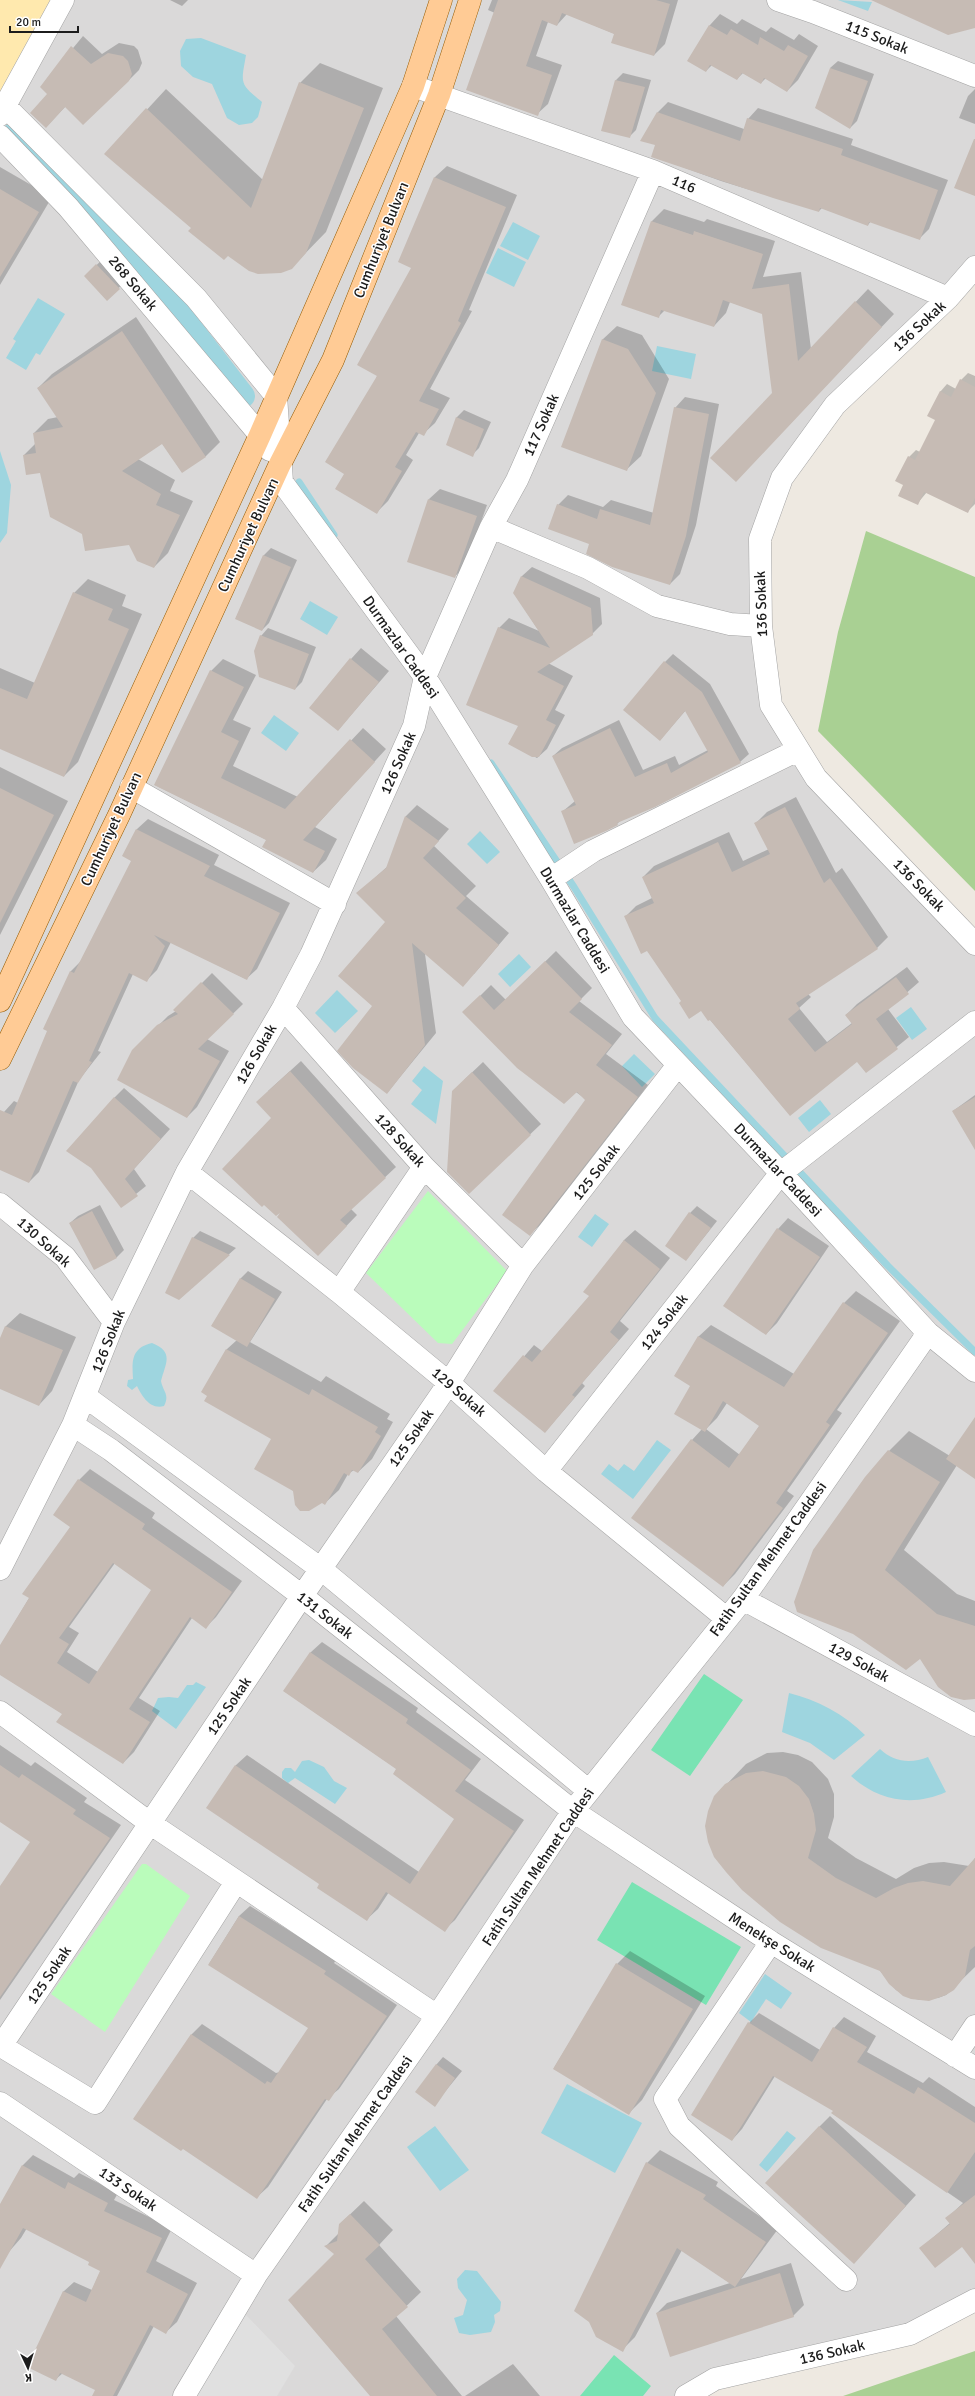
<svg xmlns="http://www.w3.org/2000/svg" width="975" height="2396" viewBox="0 0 975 2396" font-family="Signika,sans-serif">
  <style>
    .residential { fill: #dad9d9 }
    .forest { fill: #a9d093 }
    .sand { fill: #ffe9ae }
    .park { fill: #bafcbb }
    .pitch { fill: #79e3b3 }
    .parking { fill: #e0e0e0 }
    .water { fill: #9ed5df }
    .shadow { fill: #0003; fill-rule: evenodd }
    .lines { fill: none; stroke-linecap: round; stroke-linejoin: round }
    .stream { stroke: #9ed5df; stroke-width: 7 }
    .canal { stroke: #9ed5df; stroke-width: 24 }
    .building { fill: #c6bbb4; fill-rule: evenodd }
    .minor-casing { stroke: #a3a3a3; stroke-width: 23 }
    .major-casing { stroke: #945a00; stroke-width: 23 }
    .minor { stroke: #fff; stroke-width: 22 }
    .major { stroke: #ffcb95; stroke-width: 22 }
    .labels { text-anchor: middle; stroke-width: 3; stroke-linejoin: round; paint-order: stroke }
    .street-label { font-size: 15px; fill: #1c1c1c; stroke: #fff }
  </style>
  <rect width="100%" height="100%" fill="#eee9e1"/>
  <!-- residential -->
  <path class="residential" d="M0,0H975V267L835,405L760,539L771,705L816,778L975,944V2300L910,2334L686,2396H0Z"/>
  <!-- forest -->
  <path class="forest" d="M866,531L975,577V891L818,731L838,632Z
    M975,2351V2396H843Z"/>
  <!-- sand -->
  <path class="sand" d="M0,0H63L0,115Z"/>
  <!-- park -->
  <path class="park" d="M428,1191L507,1271L452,1344L438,1343L366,1273Z
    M142,1864H146L190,1896L105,2032L51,1994Z"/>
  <!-- pitch -->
  <path class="pitch" d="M704,1674L743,1700L690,1776L651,1750Z
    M632,1882L741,1947L706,2005L597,1940Z
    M614,2355L651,2386L643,2396H580Z"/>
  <!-- parking -->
  <path class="parking" d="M246,2315L295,2366L277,2396H196Z"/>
  <!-- water -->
  <path class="water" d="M838,0L872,2L868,11Z
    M201,38L246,55C241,84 239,83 262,102L258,117L252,123L239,125L227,118L212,84L193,77L181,66L180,51L186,39Z
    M513,222L540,236L528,260L500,246Z
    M498,248L526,262L514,287L486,273Z
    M38,298L65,314L40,355L36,353L26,370L6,358L16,341L13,339Z
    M657,346L696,354L691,379L652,371Z
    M0,451L11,485L7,533L0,543Z
    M310,601L338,617L327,635L300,619Z
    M274,715L299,733L286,751L261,733Z
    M480,831L500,852L487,864L467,844Z
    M519,954L531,967L510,987L498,974Z
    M337,990L358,1011L335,1033L315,1013Z
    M911,1007L927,1029L912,1040L896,1018Z
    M634,1054L655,1074L642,1087L622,1066Z
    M424,1066L443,1081L436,1124L411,1104L422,1090L412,1081Z
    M820,1100L831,1114L809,1132L798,1118Z
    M595,1214L609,1224L592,1247L578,1237Z
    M152,1343C175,1352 165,1364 161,1381C163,1392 170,1394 164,1406C150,1410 142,1396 137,1386L132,1390L127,1386L128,1380L133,1379C132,1361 131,1348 152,1343Z
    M657,1440L671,1450L633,1499L601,1474L609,1464L618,1471L624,1464L634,1471Z
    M196,1682L206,1687L176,1729L152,1711L158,1698L169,1697L178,1698L187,1685H193Z
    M789,1693C817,1700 844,1714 865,1735L834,1760L810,1743L782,1732Z
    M880,1749C893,1762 911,1764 928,1757L946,1792C913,1807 878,1801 851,1776Z
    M309,1760L324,1767L334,1781L347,1788L335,1804L295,1778L288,1783L282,1778V1772L285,1768H291L295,1772L302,1761Z
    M765,1974L792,1993L781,2009L766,1999L751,2022L739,2013Z
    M567,2084L642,2123L615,2173L541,2133Z
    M435,2126L469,2170L440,2191L407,2147Z
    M787,2131L796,2138L767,2172L759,2165Z
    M465,2270L477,2271L501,2302L500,2311L494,2315L495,2322L491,2332L470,2335L459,2333L454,2318L463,2315L467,2300L458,2288L457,2279Z"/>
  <!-- shadow -->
  <path class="shadow" d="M170,0H188L182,6Z
    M492,0H678L665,44L654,55L615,34L567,14L557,25L548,22L536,56L562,65L548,104L537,114L495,13L488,10Z
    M720,14L737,24L742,19L766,32L771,27L794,40L799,34L818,46L798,80L787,91L766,78L761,83L743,73L737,79L712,65L706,71L689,61L710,25Z
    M83,36L102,54L119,43L134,46L138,50L142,63L139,70L128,81L65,107L46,127L48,94L41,87Z
    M838,61L874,74L857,121L850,128L830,68Z
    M320,63L383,88L326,232L291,268L192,228L106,154L166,89L263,180L300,83Z
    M623,73L651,80L636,130L629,137L616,80Z
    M975,89V124L959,118L968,96Z
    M668,102L744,129L748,119L758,108L853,139L851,145L948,180L929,229L919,239L871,221L868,225L822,208L819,211L721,181L652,156L657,144L658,112Z
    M447,166L517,195L469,310L472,311L430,389L450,398L435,423L423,434L419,433L406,455L413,460L388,501L376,513L345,473L413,267L435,177Z
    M0,167L52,197L0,285Z
    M664,209L704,222L707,219L775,241L763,277L801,272L811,349L868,289L894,314L748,468L773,393L763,313L730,302L726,313L714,326L665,310L658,317L622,304L652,221Z
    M104,258L126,281L107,299L85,276Z
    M136,317L220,442L206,456L182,472L162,443L138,459L175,480L170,491L193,501L168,553L154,567L130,543L83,534L41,472L24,455L36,443L34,433L48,419L58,417L38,388L52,374Z
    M617,326L642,335L669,379L641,456L626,470L602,340Z
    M968,373L975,376V504L967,512L927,492L917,504L905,485L909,457L916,450L920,452L937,420L940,392L947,384L956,389L961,380Z
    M685,397L719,404L696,525L680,574L670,584L590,544L558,505L568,495L603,507L611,500L654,513L675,408Z
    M464,410L491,422L479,448L472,455L448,445L457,417Z
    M440,489L487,505L465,567L454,577L429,499Z
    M271,548L297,560L269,623L262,630L236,618L264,555Z
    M532,567L600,598L602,624L592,634L548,663L573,676L555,710L565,715L547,749L537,758L510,744L519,726L499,628L509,618L539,631L514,593L522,576Z
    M88,579L126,595L122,606L142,614L78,762L64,776L0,748V668L35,683L74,593Z
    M268,628L316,647L302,682L295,689L261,636Z
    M361,648L389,671L338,730L351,659Z
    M673,654L710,684L749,754L740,762L621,820L617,824L562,812L575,801L553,756L562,748L619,720L643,770L675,756L679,765L708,750L686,710L660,740L665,662Z
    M223,659L256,675L233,720L251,728L233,766L298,797L363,728L386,749L315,827L337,839L326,860L313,872L267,840L155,785L211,671Z
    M0,767L68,801L0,935Z
    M796,797L836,873L842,868L888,937L877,948L808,994L811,997L799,1008L827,1042L852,1023L846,1015L857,1004L907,967L919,982L888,1009L909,1037L866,1072L857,1060L790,1115L701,1009L682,1001L625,917L636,906L652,898L643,877L654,866L729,832L743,861L769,849L756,823L767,812Z
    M417,805L449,829L434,846L476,886L466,896L509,933L474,974L425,954L436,1033L387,1093L373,1005L387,922L358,893L388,866L406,816Z
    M148,819L219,855L214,865L290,903L257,969L246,979L171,942L157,970L147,980L133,974L98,1051L101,1052L79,1080L39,1172L29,1182L0,1169V1120L4,1112L14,1101L18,1103L49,1031L44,1029L71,971L81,961L133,861L124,856L137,829Z
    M556,951L592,988L579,1001L622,1034L606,1054L648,1085L541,1224L530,1234L587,1100L464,1012L491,985L506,1000Z
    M212,973L243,1004L207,1039L229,1051L197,1107L187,1117L133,1051L168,1016L176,1011L175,1010Z
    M301,1061L396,1167L351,1209L357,1215L329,1244L283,1209L268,1091Z
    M483,1062L541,1124L469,1192L464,1080Z
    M124,1088L170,1129L134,1169L146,1186L121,1206L114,1098Z
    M975,1095V1141L953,1111Z
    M100,1205L124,1250L117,1257L95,1268L70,1223L78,1216Z
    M697,1206L717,1221L686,1260L690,1213Z
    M788,1218L829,1246L777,1323L766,1334L778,1229Z
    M635,1230L670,1258L620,1321L629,1329L582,1383L585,1386L545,1432L495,1390L534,1345L542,1351L590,1296L624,1240Z
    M200,1231L236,1248L179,1299L193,1238Z
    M248,1271L282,1292L250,1342L321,1382L326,1376L390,1414L387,1419L393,1422L372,1459L358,1472L354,1470L348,1474L339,1490L325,1503L293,1491L272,1438L203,1392L227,1349L237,1340L213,1325L241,1278Z
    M856,1291L900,1321L837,1410L842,1413L787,1491L794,1496L735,1574L723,1586L692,1440L702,1429L692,1386L698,1337L711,1325L794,1374L844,1303ZM727,1403L760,1425L740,1455L706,1429L717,1418Z
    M20,1313L76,1337L52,1391L39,1405L0,1388V1341L6,1326Z
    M975,1426V1477L957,1465L904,1550L957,1594L975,1601V1698L921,1658L854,1633L889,1451L909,1431L950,1456Z
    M90,1469L155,1513L152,1518L242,1581L216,1617L206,1627L192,1618L139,1698L160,1711L134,1752L123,1763L63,1714L0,1674V1647L72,1526L55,1515L79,1480ZM115,1563L153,1590L98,1672L67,1652L79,1633L69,1627Z
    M322,1642L418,1708L416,1712L481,1759L465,1780L524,1820L455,1920L444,1930L389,1892L378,1909L367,1919L321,1884L208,1808L236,1765L247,1755L419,1872L455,1819L397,1769L284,1691L311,1652Z
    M0,1745L31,1766L35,1762L87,1798L84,1802L121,1825L0,2000V1887L32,1842L0,1821Z
    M783,1752L798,1755L812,1762L828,1779L834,1794V1817L828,1838L856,1858L896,1879L914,1868L929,1863L944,1862L969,1866L975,1858V1967L946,1995L938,1998L920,2000L912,1998L896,1990L726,1785L746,1764L767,1753Z
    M250,1906L336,1960L334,1963L397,2005L339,2089L327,2099L268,2187L257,2197L183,2148L134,2119L192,2034L202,2024L276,2073L280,2072L310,2028L209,1964L239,1916Z
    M630,1951L705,1996L642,2100L629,2113L554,2068L617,1964Z
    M759,2013L820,2050L834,2028L844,2017L876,2036L867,2052L923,2083L929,2077L975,2107V2243L921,2248L950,2223L947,2218L963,2203L832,2113L835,2110L775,2076L742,2129L732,2140L749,2023Z
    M443,2057L462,2071L434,2105L436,2065Z
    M830,2116L916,2195L864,2252L819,2127Z
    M660,2150L718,2182L716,2186L778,2229L741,2279L791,2263L804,2305L793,2316L657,2313L667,2303L730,2283L682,2250L635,2337L622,2350L647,2163Z
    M33,2155L74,2178L79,2173L118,2193L114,2200L172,2228L156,2261L197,2283L177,2322L166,2332L154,2326L117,2396H93L97,2390L63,2373L56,2379L63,2292L74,2282L92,2290L101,2270L91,2261L27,2228L21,2238L0,2262V2206L23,2165Z
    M364,2201L393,2230L379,2245L421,2292L396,2316L462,2396H371L335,2254L326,2246L339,2233L340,2224Z
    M513,2364L540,2396H465Z"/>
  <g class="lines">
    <!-- stream -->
    <path class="stream" d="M299,482L334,535
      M491,763L574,887L655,1018L888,1266L975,1352"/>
    <!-- canal -->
    <path class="canal" d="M13,135L131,251L243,396"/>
  </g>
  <!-- building -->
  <path class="building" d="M498,0H656L670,4L654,56L611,43L614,34L562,13L557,26L542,20L526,66L552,75L538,116L466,90Z
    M871,0H975V28L948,35Z
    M709,25L727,35L731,29L758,45L760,37L784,51L788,45L808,56L787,92L764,78L761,84L742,73L737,80L710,65L706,72L687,61Z
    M71,46L91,64L108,53L123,56L128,61L132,74L129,81L83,125L65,107L46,128L30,113L47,94L40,87Z
    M830,68L868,81L850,129L815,108Z
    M615,80L645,87L630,138L601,131Z
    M299,82L364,108L306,253L292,269L281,273L258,274L249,271L228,256L224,260L188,231L191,228L104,154L146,108L251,208Z
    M657,112L740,141L747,118L843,149L841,155L938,190L920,240L869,222L868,226L820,208L819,212L773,198L651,157L655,145L640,141Z
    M974,139H975V196L954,188Z
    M434,177L506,207L458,321L461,323L419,401L439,409L424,436L416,432L395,467L402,471L377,514L335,489L344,474L325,462L377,376L357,365L411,268L398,262Z
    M0,189L39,212L0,277Z
    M651,221L693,235L694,231L763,254L752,289L789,284L798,361L855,301L882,327L736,482L710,458L772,393L762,314L723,300L714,327L661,310L659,318L621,305Z
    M96,264L120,289L107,301L84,276Z
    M122,331L206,457L182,473L162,444L122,471L161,494L156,505L180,515L154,568L137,561L129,545L85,551L82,534L50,517L40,473L26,475L23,455L36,453L33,433L63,427L37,388Z
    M602,339L628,349L656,393L627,471L561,447Z
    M960,379L975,387V498L968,513L924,492L918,505L898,496L903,485L895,481L908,456L915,460L935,420L927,416L940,391L951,397Z
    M674,407L709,414L686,536L670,585L612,567L586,554L589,544L548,529L557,504L597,519L600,509L650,525Z
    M456,417L484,429L473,457L446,445Z
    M428,499L477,516L455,578L407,562Z
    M263,555L291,567L262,631L235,619Z
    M521,576L591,608L593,635L537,672L564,686L546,720L556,725L539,757H532L508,744L518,726L466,705L498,627L550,648L513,593Z
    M73,592L113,609L108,620L129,629L64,777L0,749V688L27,699Z
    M260,635L309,654L295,690L259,677L254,651Z
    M350,658L379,682L338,731L309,708Z
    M664,661L702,692L741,763L655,807L617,823L618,825L606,831L574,844L561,811L576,805L552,756L610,728L635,777L667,763L671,773L708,752L685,711L660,741L623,710Z
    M210,670L244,687L221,732L239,741L221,778L285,809L350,739L375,762L303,840L325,851L313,873L262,847L266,840L154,785Z
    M0,788L54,815L0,923Z
    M785,807L824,883L830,878L878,949L796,1003L800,1009L788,1019L815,1052L852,1024L845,1015L896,977L909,994L876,1019L898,1049L866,1073L857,1062L790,1116L710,1020L708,1021L701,1011L689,1019L679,1003L681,1001L647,951L641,954L624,916L654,903L642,877L718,842L732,872L770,854L754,823Z
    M405,816L439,841L423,858L466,898L456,908L499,945L463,987L412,943L425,1045L387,1094L353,1068L337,1051L372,1006L338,976L385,922L356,893L386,868Z
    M136,829L210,866L204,876L280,913L247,980L154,935L165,946L147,982L129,973L89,1061L92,1062L78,1083L73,1081L29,1183L0,1170V1110L12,1115L47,1031L43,1029L70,971L74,973L131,861L122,856Z
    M545,961L582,999L569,1012L612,1045L596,1065L638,1097L530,1236L502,1215L585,1100L577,1092L564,1104L517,1068L462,1012L480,995L494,1010Z
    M201,982L234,1014L198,1049L220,1061L187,1118L117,1080L132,1050L157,1025L178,1014L173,1010Z
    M290,1071L386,1178L340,1220L347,1226L318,1256L277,1217L280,1213L276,1216L264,1205L262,1207L222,1169L271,1118L256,1102Z
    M472,1072L531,1135L469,1194L447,1172L452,1091Z
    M114,1097L161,1139L125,1179L138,1196L121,1208L91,1168L66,1151Z
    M975,1097V1150L952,1111Z
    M92,1211L117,1258L94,1270L69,1223Z
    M689,1212L711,1228L686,1261L665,1246Z
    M777,1228L820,1257L766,1335L723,1306Z
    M192,1237L230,1255L179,1300L165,1293Z
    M624,1240L660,1269L610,1332L619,1340L572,1395L575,1397L545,1433L493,1391L523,1355L532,1362L589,1296L583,1292Z
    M240,1278L275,1299L247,1347L211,1326Z
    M843,1302L888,1333L826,1422L830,1425L776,1503L783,1508L723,1587L631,1518L691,1439L729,1468L759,1426L723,1401L705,1432L674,1414L690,1386L674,1376L698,1336L784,1387Z
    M5,1326L63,1350L39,1406L0,1389V1338Z
    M226,1349L309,1395L312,1389L378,1427L375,1432L381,1436L358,1473L352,1470L349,1476L344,1473L325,1505L322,1503L309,1511H300L295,1505L293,1491L254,1469L271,1439L204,1401L207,1396L201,1392Z
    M975,1417V1479L946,1459Z
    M888,1450L940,1482L885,1570L937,1614L975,1626V1699L964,1700L951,1697L938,1687L920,1659L906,1670L853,1634L797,1612L794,1602L813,1550L865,1477Z
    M78,1479L145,1524L142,1529L232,1592L206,1629L190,1617L129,1709L150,1722L123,1764L56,1722L62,1714L0,1675V1645L29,1598L22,1594L70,1527L53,1515ZM113,1563L151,1590L89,1684L57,1663L69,1644L59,1638Z
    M310,1652L408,1719L406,1723L471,1770L455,1791L514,1831L445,1932L386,1892L367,1921L317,1888L319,1884L206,1808L235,1765L410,1884L454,1819L393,1774L396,1769L283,1691Z
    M0,1765L19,1778L22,1774L76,1810L73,1814L110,1838L0,1997V1886L30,1842L0,1822Z
    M763,1771L786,1777L799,1786L809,1799L814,1814L816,1830L808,1858L836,1878L876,1898L894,1888L908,1883L923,1881L950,1886L975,1858V1946L970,1950L965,1976L954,1990L946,1995L929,2001L911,1999L903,1996L889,1984L880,1971L821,1948L780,1922L742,1890L726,1872L714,1857L708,1842L705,1826L708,1811L714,1796L725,1784L746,1773Z
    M239,1916L326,1971L324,1974L387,2016L329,2101L325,2099L257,2199L183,2149L181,2151L133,2119L191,2034L265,2084L267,2081L271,2083L308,2028L208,1965Z
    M616,1963L693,2009L629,2115L553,2069Z
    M748,2022L812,2062L833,2027L867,2047L857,2062L914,2094L918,2087L975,2123V2152L947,2193L831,2113L833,2111L773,2076L732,2141L691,2115Z
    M436,2064L455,2078L435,2107L415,2092Z
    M819,2126L906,2206L854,2264L765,2183Z
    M646,2162L706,2195L703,2199L766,2242L735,2287L677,2248L623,2352L596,2337L589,2322L574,2311Z
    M22,2165L65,2189L68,2182L108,2203L104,2211L162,2238L146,2272L188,2294L166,2334L150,2325L113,2396H92L95,2390L60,2373L56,2381L27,2367L63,2291L86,2302L100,2271L88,2265L89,2262L23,2228L0,2269V2204Z
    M975,2195V2264L962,2247L935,2268L919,2248L950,2224L945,2218Z
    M350,2214L380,2245L365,2259L408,2307L382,2329L437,2396H370L288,2300L334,2254L324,2246L337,2241L339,2224Z
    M780,2273L794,2317L670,2357L656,2313Z"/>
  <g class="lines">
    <!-- minor casing -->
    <g class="minor-casing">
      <path id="minor" d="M778,0L813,12L975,76
        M413,86L653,171L948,298
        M5,106L196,298L276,396L282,482L425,677L551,879L633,1017L781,1173L928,1333L975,1371
        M0,115L63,0
        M0,136L68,207L260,435L270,450
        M975,267L948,298L835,405L782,478L760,539L761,626L771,705L816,778L975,944
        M491,527L588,568L657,606L730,624L761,626
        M131,787L335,904
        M551,879L593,851L798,750
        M283,1008L424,1167L523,1265
        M187,1172L339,1292L449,1383L546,1471L726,1618
        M0,1204L65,1257L114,1322
        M339,1292L424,1167
        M86,1397L321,1569L589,1791
        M73,1425L111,1450L302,1596L573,1811L771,1942L975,2068
        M546,1471L781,1173L975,1022
        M0,1569L73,1425L114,1322L187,1172L283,1008L311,955L414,726L425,677L491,527L517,480L653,171
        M743,1599L975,1725
        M0,1712L151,1824L437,2016
        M236,1882L95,2103L1,2046L302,1596L449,1383L523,1265L678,1065
        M771,1942L665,2099L679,2126L846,2280
        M955,2056L975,2026
        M0,2103L256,2275
        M184,2396L256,2275L437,2016L573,1811L743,1599L928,1333
        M686,2396L715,2379L910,2334L975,2300"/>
    </g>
    <!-- major casing -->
    <g class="major-casing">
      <path id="major" d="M0,1001L260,435L413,86L441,0
        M0,1059L119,815L280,464L333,360L439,95L470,0"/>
    </g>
    <!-- minor -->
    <use href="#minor" class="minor"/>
    <!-- major -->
    <use href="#major" class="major"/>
  </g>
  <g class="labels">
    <!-- street labels -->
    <g class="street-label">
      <text transform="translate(877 37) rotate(22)" y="5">115 Sokak</text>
      <text transform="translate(684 184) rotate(23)" y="5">116</text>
      <text transform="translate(381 240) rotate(-68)" y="5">Cumhuriyet Bulvarı</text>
      <text transform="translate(133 283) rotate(50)" y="5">268 Sokak</text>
      <text transform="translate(919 326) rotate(-43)" y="5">136 Sokak</text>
      <text transform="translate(541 425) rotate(-66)" y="5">117 Sokak</text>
      <text transform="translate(248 535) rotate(-65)" y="5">Cumhuriyet Bulvarı</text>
      <text transform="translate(761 604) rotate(-92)" y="5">136 Sokak</text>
      <text transform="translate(401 647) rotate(55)" y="5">Durmazlar Caddesi</text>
      <text transform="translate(398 763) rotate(-66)" y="5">126 Sokak</text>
      <text transform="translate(111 829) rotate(-65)" y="5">Cumhuriyet Bulvarı</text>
      <text transform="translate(919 885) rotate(46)" y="5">136 Sokak</text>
      <text transform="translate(575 920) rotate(59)" y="5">Durmazlar Caddesi</text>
      <text transform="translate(256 1054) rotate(-60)" y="5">126 Sokak</text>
      <text transform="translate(400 1140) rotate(48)" y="5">128 Sokak</text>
      <text transform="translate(778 1170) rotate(47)" y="5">Durmazlar Caddesi</text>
      <text transform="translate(596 1172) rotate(-52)" y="5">125 Sokak</text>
      <text transform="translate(44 1242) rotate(42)" y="5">130 Sokak</text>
      <text transform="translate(664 1322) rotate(-52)" y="5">124 Sokak</text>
      <text transform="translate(108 1341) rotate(-68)" y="5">126 Sokak</text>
      <text transform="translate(459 1392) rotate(41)" y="5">129 Sokak</text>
      <text transform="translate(411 1438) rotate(-55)" y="5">125 Sokak</text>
      <text transform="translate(768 1559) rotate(-54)" y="5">Fatih Sultan Mehmet Caddesi</text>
      <text transform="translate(325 1615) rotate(38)" y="5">131 Sokak</text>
      <text transform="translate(859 1662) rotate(29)" y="5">129 Sokak</text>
      <text transform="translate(229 1706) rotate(-56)" y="5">125 Sokak</text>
      <text transform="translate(538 1867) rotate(-56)" y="5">Fatih Sultan Mehmet Caddesi</text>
      <text transform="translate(772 1942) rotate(32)" y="5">Menekşe Sokak</text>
      <text transform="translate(49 1975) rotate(-56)" y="5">125 Sokak</text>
      <text transform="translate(355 2134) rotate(-55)" y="5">Fatih Sultan Mehmet Caddesi</text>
      <text transform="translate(128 2189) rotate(34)" y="5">133 Sokak</text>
      <text transform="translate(832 2352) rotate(-13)" y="5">136 Sokak</text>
    </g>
  </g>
  <!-- north arrow -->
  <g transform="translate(28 2368) rotate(176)" stroke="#ffffff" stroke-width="3" paint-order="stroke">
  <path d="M0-3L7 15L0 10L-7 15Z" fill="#1c1c1c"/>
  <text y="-6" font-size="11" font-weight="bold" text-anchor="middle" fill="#1c1c1c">K</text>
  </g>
  <!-- scale -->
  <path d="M10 26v6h68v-6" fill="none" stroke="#1c1c1c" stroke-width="2"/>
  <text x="16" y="26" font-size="12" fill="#1c1c1c" stroke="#ffffff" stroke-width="3" paint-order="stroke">20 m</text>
</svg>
